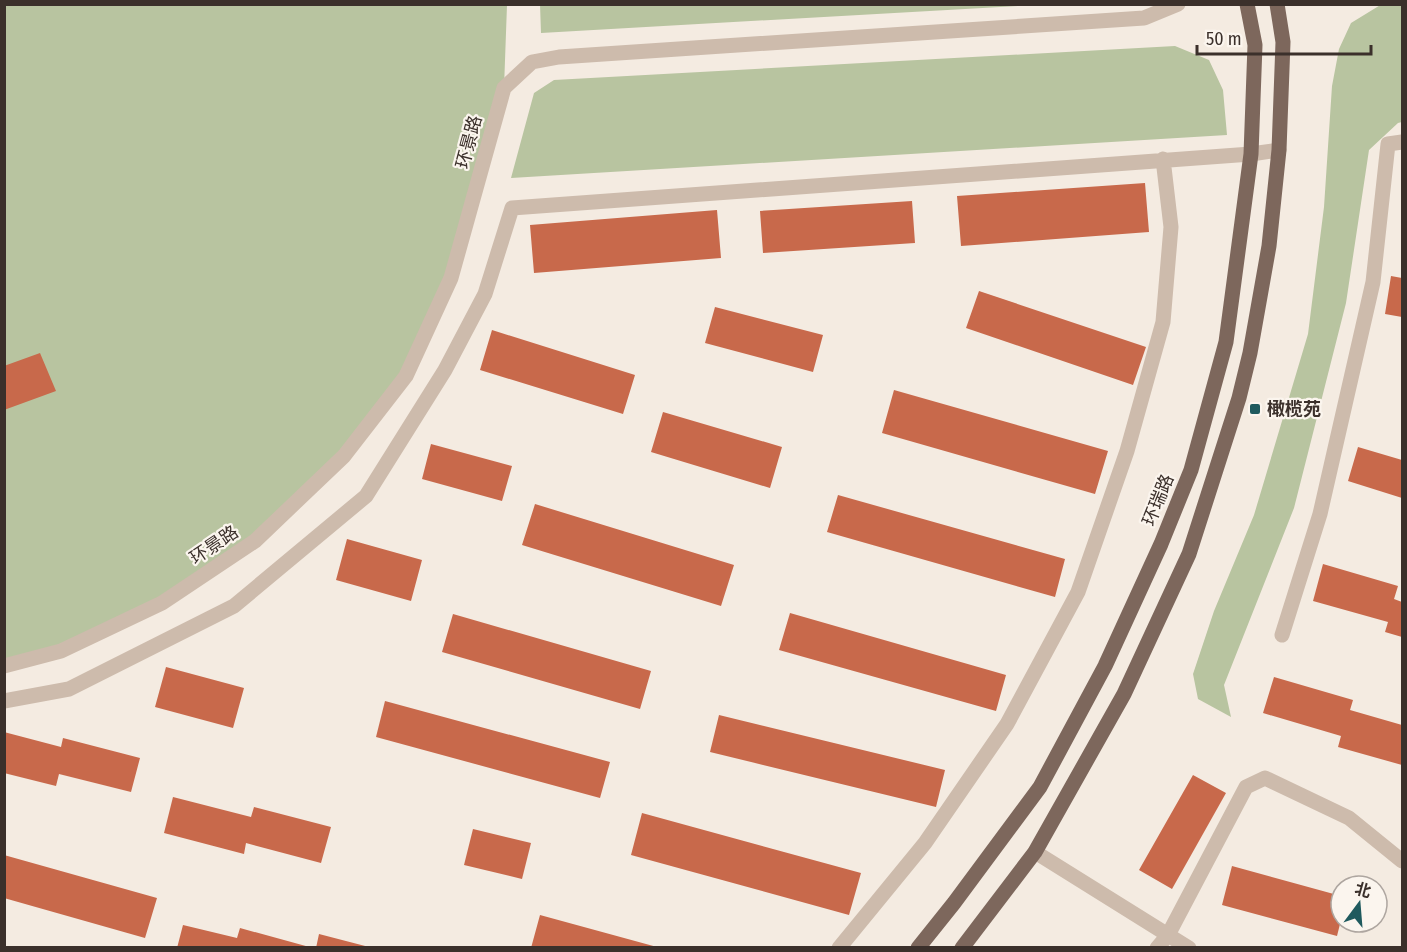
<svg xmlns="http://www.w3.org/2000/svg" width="1407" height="952" viewBox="0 0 1407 952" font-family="'Fira Sans Condensed','Noto Sans SC',sans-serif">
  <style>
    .green { fill: #b8c4a0 }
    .building { fill: #c8694b }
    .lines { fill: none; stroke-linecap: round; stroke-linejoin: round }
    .minor { stroke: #cdbbac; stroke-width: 15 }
    .major { stroke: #7d675c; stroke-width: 15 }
    .poi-dot { fill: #1f5a5e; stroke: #fbf5ee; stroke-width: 2 }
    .labels { text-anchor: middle; stroke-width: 4.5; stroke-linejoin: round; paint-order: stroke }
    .street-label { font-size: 18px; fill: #3b302b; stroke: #fbf5ee }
    .poi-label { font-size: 18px; font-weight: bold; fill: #3b302b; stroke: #fbf5ee; text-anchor: start }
  </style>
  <rect width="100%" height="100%" fill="#f4ebe1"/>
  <!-- green -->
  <path class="green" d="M540,4H1035V5L541,33Z
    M1382,4L1402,5V122L1398,123L1369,150L1346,303L1294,508L1224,685L1231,717L1198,699L1193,674L1214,611L1254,515L1308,334L1324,207L1332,86L1339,49L1351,23Z
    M5,5H507L504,88L477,191L406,376L344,456L255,541L162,603L5,666Z
    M1175,46L1209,60L1223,90L1227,135L511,178L534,93L554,80Z"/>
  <!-- building -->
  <path class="building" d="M1145,183L1149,232L961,246L957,196Z
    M912,201L915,243L763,253L760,211Z
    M717,210L721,258L534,273L530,225Z
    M1391,276L1402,278V317L1385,314Z
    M979,291L1146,347L1133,385L966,328Z
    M715,307L823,335L813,372L705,343Z
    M492,330L635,375L623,414L480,370Z
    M40,353L56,391L4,410V366Z
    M894,390L1108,451L1095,494L882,433Z
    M663,412L782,447L770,488L651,452Z
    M431,444L512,466L502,501L422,479Z
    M1358,447L1402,460V498L1348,481Z
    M838,495L1065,559L1055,597L827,532Z
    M535,504L734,565L721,606L522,545Z
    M347,539L422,560L411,601L336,580Z
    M1323,564L1398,586L1394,599L1402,602V637L1385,632L1388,622L1313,601Z
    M790,613L1006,675L996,711L779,650Z
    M453,614L651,671L640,709L442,652Z
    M166,667L244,688L233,728L155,707Z
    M1274,677L1353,700L1350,710L1402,725V765L1338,747L1341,736L1263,713Z
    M385,701L610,762L600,798L376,737Z
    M719,715L945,770L936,807L710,752Z
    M4,732L61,747L63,738L140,758L131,792L59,774L56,786L4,773Z
    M1193,775L1226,793L1172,889L1139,870Z
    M173,797L251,817L254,807L331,827L321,863L246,843L244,854L164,833Z
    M642,813L861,873L849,915L631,855Z
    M473,829L531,843L522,879L464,865Z
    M4,855L157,898L145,938L4,898Z
    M1232,866L1341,896V920L1337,936L1222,905Z
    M540,915L657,947V948H531Z
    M183,925L237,938L240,928L313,948H177Z
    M319,934L369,947V948H316Z"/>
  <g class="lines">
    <!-- minor -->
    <path class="minor" d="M1282,635L1320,514L1373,282L1388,144L1402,142
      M4,666L61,651L162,603L255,541L344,456L406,376L451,278L504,88L532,62L559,57L1144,18L1178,4
      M4,701L69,689L234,606L366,496L445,370L485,294L512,208L1251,154L1279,150
      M1035,852L1189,948
      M839,948L925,843L1007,724L1078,592L1127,451L1163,322L1171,227L1163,159
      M1157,948L1168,935L1246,787L1265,778L1349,818L1402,861"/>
    <!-- major -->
    <path class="major" d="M918,948L954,903L1040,787L1105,666L1161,544L1191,470L1226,342L1251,154L1255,45L1247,4
      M962,948L1035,852L1124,694L1189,554L1239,398L1250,353L1269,246L1279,150L1283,42L1277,4"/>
  </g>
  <!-- markers -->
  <rect class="poi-dot" x="1249" y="403" width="12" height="12" rx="3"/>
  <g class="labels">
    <!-- street labels -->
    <g class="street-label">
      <text transform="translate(469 142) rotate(-75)" y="6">环景路</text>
      <text transform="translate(1158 500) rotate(-68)" y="6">环瑞路</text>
      <text transform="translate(214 545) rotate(-34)" y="6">环景路</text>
    </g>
    <!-- poi labels -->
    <g class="poi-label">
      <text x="1267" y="415">橄榄苑</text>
    </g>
  </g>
  <!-- border -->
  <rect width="1407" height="952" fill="none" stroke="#3b302b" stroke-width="12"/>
  <!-- north arrow -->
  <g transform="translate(1359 904) rotate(16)"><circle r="28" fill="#fbf5ee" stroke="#aea6a0" stroke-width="1.5"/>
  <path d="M0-4.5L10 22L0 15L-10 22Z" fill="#1f5a5e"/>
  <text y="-9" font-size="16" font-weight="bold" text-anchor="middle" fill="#3b302b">北</text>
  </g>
  <!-- scale -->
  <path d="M1197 45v9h174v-9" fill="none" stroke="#3b302b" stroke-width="3"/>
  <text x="1206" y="45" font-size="18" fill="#3b302b" stroke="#fbf5ee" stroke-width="4.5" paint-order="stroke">50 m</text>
</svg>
